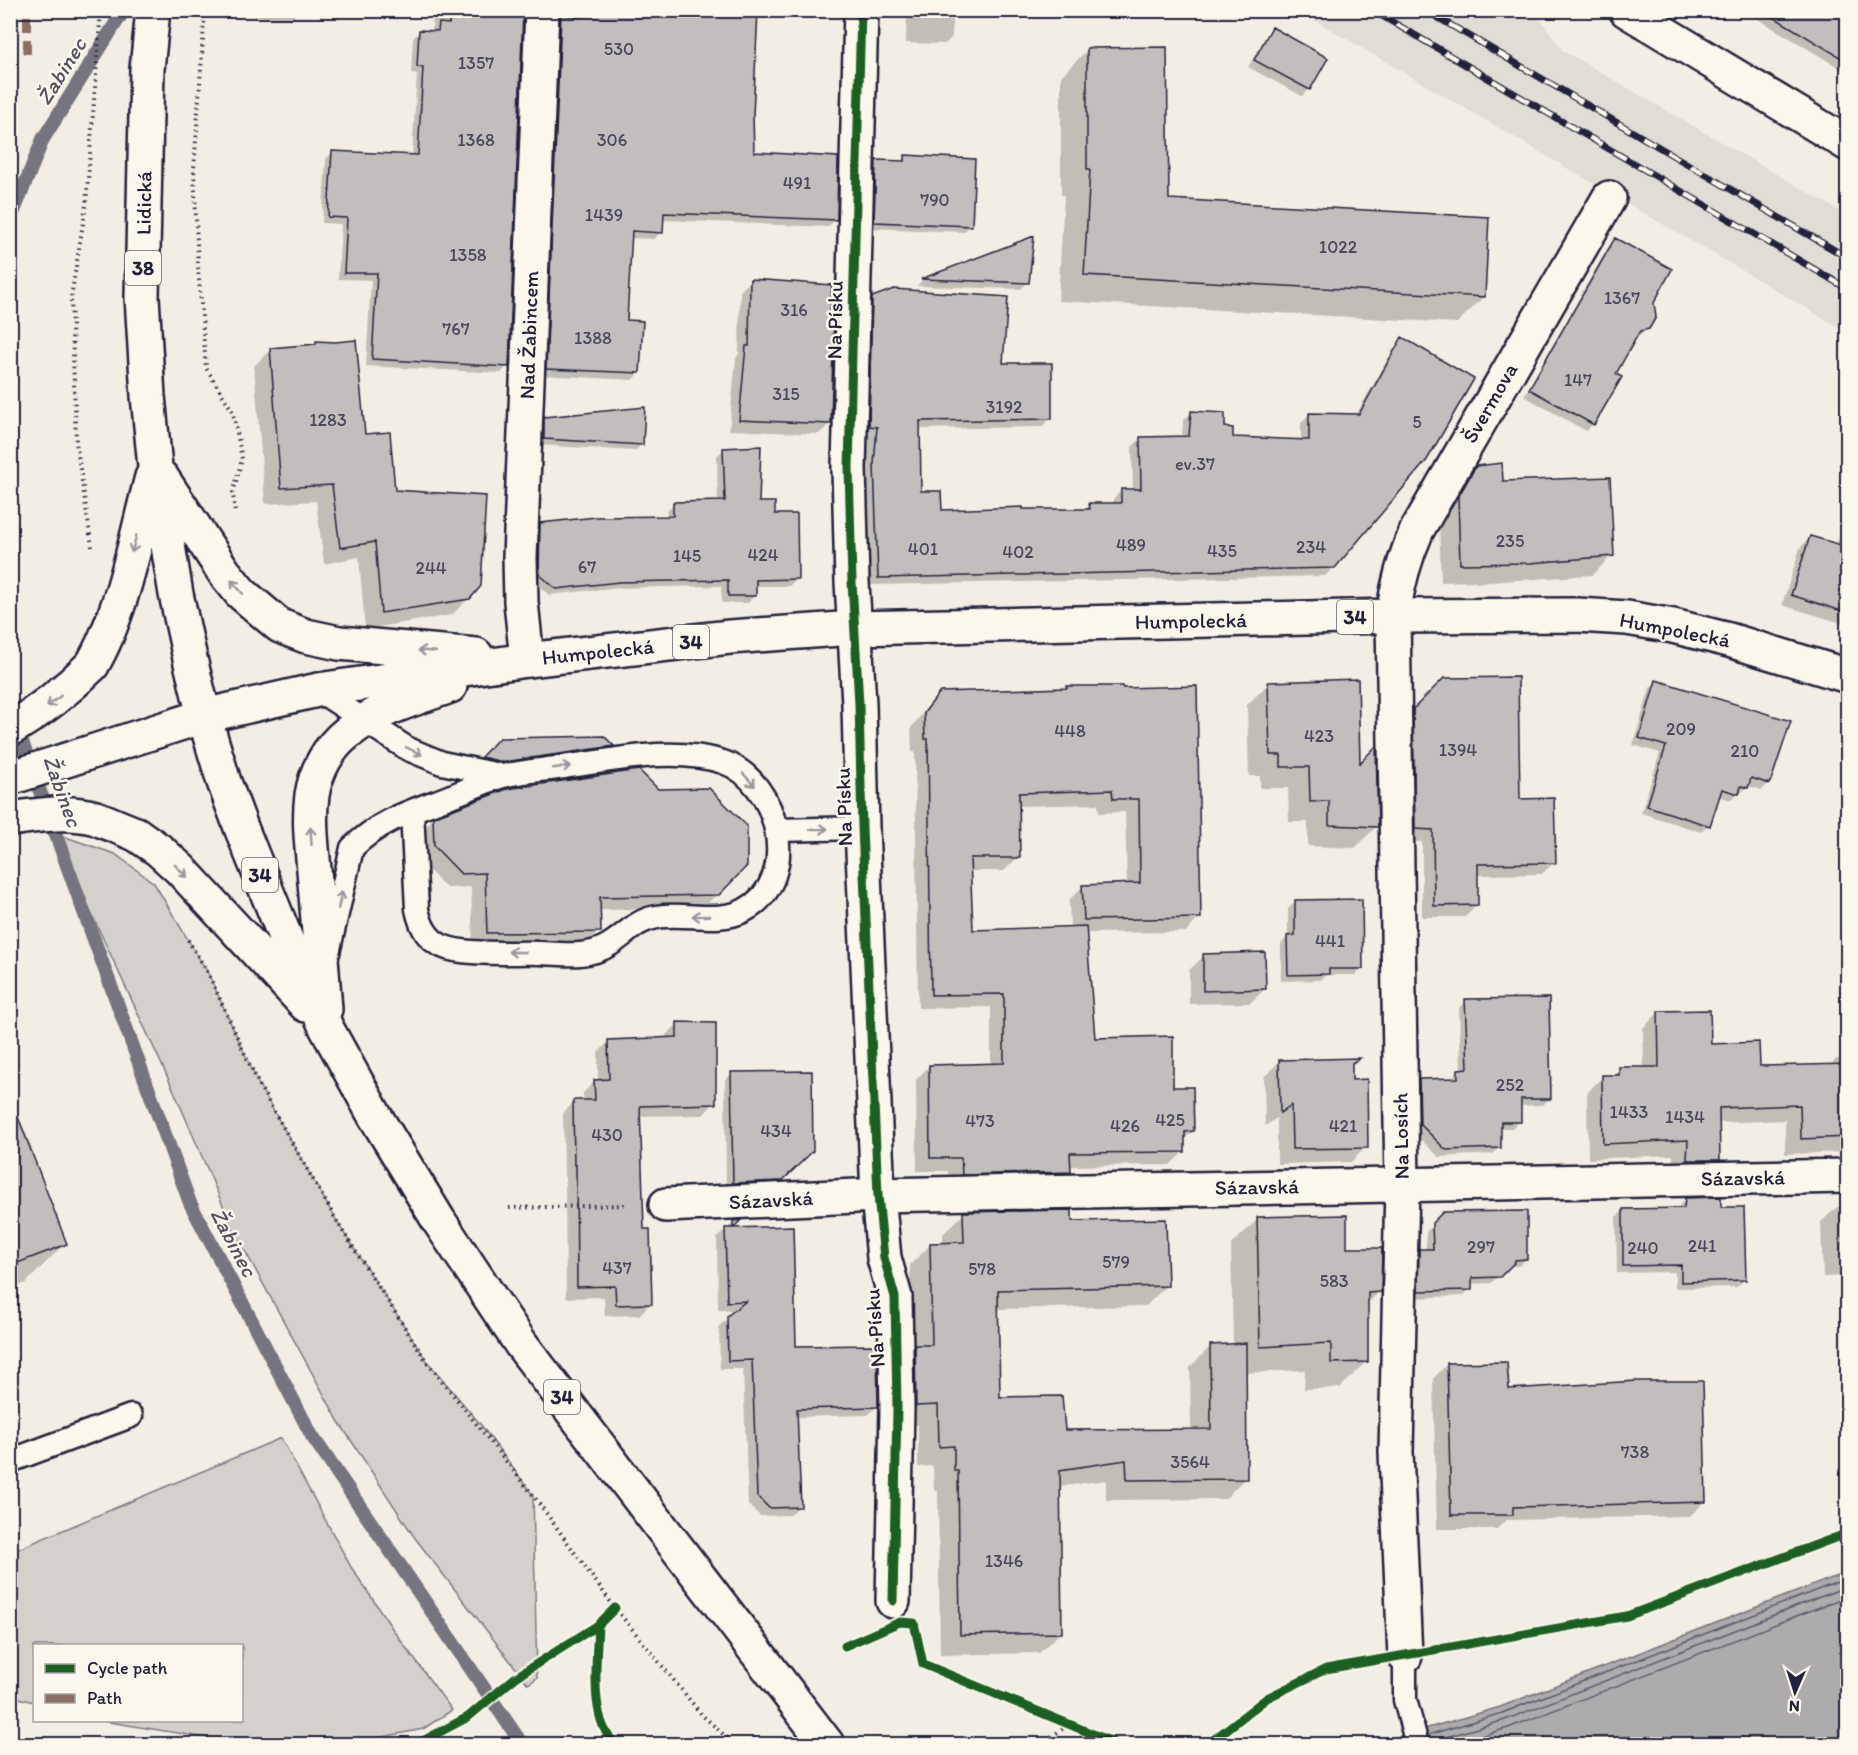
<svg xmlns="http://www.w3.org/2000/svg" width="1858" height="1755" viewBox="0 0 1858 1755" font-family="Itim,sans-serif">
  <style>
    .built { fill: #e0dcd6 }
    .green { fill: #d4d1cc; stroke: #7b7a84; stroke-width: 1.5 }
    .water { fill: #aeabad; stroke: #76747f; stroke-width: 1.5 }
    .shadow { fill: #0003; fill-rule: evenodd }
    .lines { fill: none; stroke-linecap: round; stroke-linejoin: round }
    .shore { stroke: #5a5969; stroke-width: 1.5 }
    .stream { stroke: #76747f; stroke-width: 14 }
    .building { fill: #c2bebe; stroke: #22223b; stroke-width: 1.5 }
    .lane-casing { stroke: #22223b; stroke-width: 27 }
    .street-casing { stroke: #22223b; stroke-width: 38 }
    .secondary-casing { stroke: #22223b; stroke-width: 38 }
    .primary-casing { stroke: #22223b; stroke-width: 38 }
    .path { stroke: #22223b; stroke-width: 4; stroke-dasharray: 1.5 4.5; stroke-linecap: butt }
    .lane { stroke: #fbf7ec; stroke-width: 22 }
    .street { stroke: #fbf7ec; stroke-width: 33 }
    .secondary { stroke: #fbf7ec; stroke-width: 33 }
    .primary { stroke: #fbf7ec; stroke-width: 33 }
    .rail-casing { stroke: #22223b; stroke-width: 7 }
    .rail { stroke: #fbf7ec; stroke-width: 4.5; stroke-dasharray: 14; stroke-linecap: butt }
    .quiet { stroke: #8d6e63; stroke-width: 8; stroke-dasharray: 15 8; stroke-linecap: butt }
    .cycleway-casing { stroke: #fbf7ec; stroke-width: 13 }
    .cycleway { stroke: #1b5e20; stroke-width: 9 }
    .oneway { stroke: #99979c }
    .labels { text-anchor: middle; stroke-width: 5; stroke-linejoin: round; paint-order: stroke }
    .number-label { font-size: 18px; fill: #4a495c }
    .shield { fill: #fbf7ec; stroke: #636270; stroke-width: 1.5 }
    .shield-label { font-size: 20px; font-weight: bold; fill: #22223b }
    .street-label { font-size: 21px; fill: #22223b; stroke: #fbf7ec }
    .water-label { font-size: 22px; font-style: italic; fill: #535263; stroke: #fbf7ec }
  </style>
  <rect width="100%" height="100%" fill="#f2eee5"/>
  <filter id="ink" filterUnits="userSpaceOnUse"><feTurbulence type="fractalNoise" baseFrequency=".0167" numOctaves="2"/><feDisplacementMap in="SourceGraphic" scale="12" xChannelSelector="R" yChannelSelector="G"/><feConvolveMatrix kernelMatrix="1 2 1 2 8 2 1 2 1" color-interpolation-filters="sRGB"/></filter>
  <g filter="url(#ink)">
    <!-- built -->
    <path class="built" d="M1299,11H1535L1562,50L1847,215V332Z"/>
    <!-- green -->
    <path class="green" d="M54,833L115,854L154,883L208,973L260,1087L342,1230L427,1361L481,1425L533,1495L537,1678L528,1684L415,1538L339,1422L233,1229L174,1091Z
      M281,1438L351,1567L396,1634L452,1710L423,1729L347,1744H245L103,1721L242,1720V1646H34V1702L11,1696V1552Z"/>
    <!-- water -->
    <path class="water" d="M1847,1572V1744H1373L1500,1707Z"/>
    <!-- shadow -->
    <path class="shadow" d="M255,10H299L292,19L254,16Z
      M433,10H522L507,366L501,373L366,366L371,280L338,279L341,224L322,223L326,159L333,152L412,157L417,74L411,73L413,38L420,31L432,32Z
      M553,10H758L751,116L752,153L835,220L828,227L662,220L661,232L654,239L630,238L626,321L639,373L632,380L540,375Z
      M907,10H953L952,37L945,44L906,43Z
      M1743,10H1848V73Z
      M1273,29L1309,89L1302,96L1248,67L1266,36Z
      M1088,49L1167,200L1484,297L1457,323L1058,301L1064,195H1061V76Z
      M906,156L971,225L964,232L868,228L870,168L876,161L900,163Z
      M1032,239L1028,282L1021,289L917,286L922,280Z
      M1615,240L1652,303L1648,328L1641,335L1635,337L1614,375L1593,424L1586,431L1524,396L1608,247Z
      M751,281L829,316L830,424L819,434L729,430L736,358L739,354L740,291Z
      M873,299L1001,365L1050,418L1042,427L918,429L919,492L941,512L1084,510L1090,505L1113,504V499L1121,491H1133L1132,447L1141,438H1182L1183,421L1192,412L1224,429L1232,439L1301,441V423L1309,414L1356,415L1394,348L1403,339L1334,567L1325,576L870,585L866,474L869,435L861,434L864,308Z
      M317,342L393,492L469,598L452,615L365,629L359,557L324,564L316,501L265,504L254,366L270,350L314,346Z
      M545,418L641,445L635,451L537,445L538,425Z
      M724,449L757,503L774,516L796,579L789,586H755L754,596L748,603H722L721,586L611,588L549,595L533,581L534,531L541,524L667,517V511L673,504L718,503L717,456Z
      M1477,467L1502,482L1612,555L1593,575L1475,583V581L1441,582L1439,517L1457,487Z
      M1847,531L1848,625L1782,605L1800,548L1810,537L1836,545L1837,541Z
      M1445,679L1554,862L1542,874L1477,875V905L1465,917H1422V842L1404,841L1402,723Z
      M1657,681L1769,783L1762,790L1748,786L1740,794L1738,793L1731,800L1718,796L1708,825L1701,832L1641,813L1660,753L1633,745L1650,688Z
      M1269,683L1358,766L1376,827L1355,848L1308,846V822H1289L1288,788H1260V776H1249L1247,705Z
      M1067,687H1121L1199,918L1186,932L1085,933L1094,1040L1171,1089L1193,1131L1184,1140V1151L1170,1165L1069,1166V1172L1055,1186L949,1188L948,1171H917L916,1080L929,1066L991,1065V1007L918,1008L915,752H912L911,728L927,707L941,693L1065,689ZM1098,804L1099,813L1125,812L1127,885L1083,886L1069,900L1070,928L971,931L969,871H1004L1018,857V806Z
      M500,740L612,746L598,760L468,772Z
      M434,818L745,866L703,908L599,910V931L585,945L473,947L471,887L446,888L420,861L419,833Z
      M1295,902L1361,968L1355,975H1326L1320,980L1281,981V944L1288,936V909Z
      M1204,956L1265,989L1250,1003L1189,1004V970Z
      M1466,1001L1550,1098L1543,1105L1520,1106V1121L1513,1128H1500V1147L1493,1154L1439,1157L1413,1132V1087L1420,1080L1451,1079L1458,1070H1461L1459,1008Z
      M1659,1012L1709,1045L1758,1068L1830,1066L1836,1059H1841L1840,1039L1848,1031V1152L1785,1154V1120L1718,1123V1159L1703,1175H1672L1673,1155L1588,1159L1587,1093L1602,1077H1612L1620,1069H1644L1643,1028Z
      M678,1024L714,1103L703,1115L639,1116L642,1231L650,1304L639,1315L605,1316L604,1297L566,1298L565,1176H564L563,1113L574,1102H584L583,1093L595,1081H598V1053L609,1041L666,1039V1035Z
      M1356,1060L1351,1065V1082L1366,1147L1351,1162L1277,1164V1118L1265,1126L1264,1077L1280,1061Z
      M732,1074L811,1150L773,1187L726,1189L725,1080Z
      M21,1121L34,1154L32,1156L65,1243L26,1283L10,1289V1125Z
      M1686,1199L1719,1209L1744,1280L1737,1287L1675,1288V1272L1617,1273L1616,1217L1623,1211L1679,1210V1206Z
      M1848,1206V1276L1823,1277L1821,1222L1837,1207Z
      M964,1214L1070,1223L1167,1285L1146,1306L997,1309L998,1399L1063,1431L1191,1430L1190,1367L1211,1346L1233,1345L1231,1245L1258,1219L1345,1249L1379,1292L1367,1304V1361L1340,1388L1304,1389L1305,1370L1245,1373V1478L1225,1499L1106,1500V1480L1058,1487L1060,1633L1039,1653L940,1655L938,1491H934L933,1466L918,1467V1425L896,1426L912,1350L910,1265L931,1244H943V1234Z
      M1444,1214L1526,1259L1519,1266H1510L1491,1283L1470,1284V1289L1463,1296L1412,1298L1413,1257L1420,1250H1426V1232Z
      M734,1222H737L730,1229L795,1347L877,1406L868,1415L796,1417L799,1506L790,1515L760,1516L748,1505L743,1369H720L719,1326L738,1310H718L717,1238Z
      M1447,1364L1508,1391L1705,1501L1690,1516L1506,1520L1497,1529H1437L1433,1379Z"/>
    <g class="lines">
      <!-- shore -->
      <path class="shore" d="M1428,1735L1502,1713L1848,1578
        M1429,1742L1505,1720L1848,1586
        M1453,1744L1508,1728L1848,1596"/>
      <!-- stream -->
      <path class="stream" d="M10,221L43,139L124,10
        M10,709L190,1203L312,1436L522,1744"/>
    </g>
    <!-- building -->
    <path class="building" d="M450,10L523,12L509,367L372,359L377,273H344L347,218L328,217L332,151L418,155L423,67H417L419,30L438,31L439,23L449,24Z
      M579,10H758L753,116L754,152L838,157L837,220L664,213L663,233L632,231L627,320L643,321L640,373L546,369L561,15L579,17Z
      M1762,10H1848V62Z
      M1272,27L1328,58L1310,90L1254,60Z
      M1167,47L1169,199L1489,217L1485,297L1084,275L1090,169H1087V48Z
      M905,155L975,159L972,226L874,222L876,160L905,161Z
      M1034,236L1029,283L921,279Z
      M1615,238L1672,269L1654,303L1656,317L1649,329L1640,331L1616,374L1622,377L1594,425L1529,389Z
      M750,279L832,285L830,313L834,312L831,424L739,420L746,346H749Z
      M894,289L1008,297L1003,363H1052V419L920,421L921,491H941L942,510L1023,507V509H1090L1089,503H1121V489H1141L1140,437L1189,436L1191,411L1225,413V427L1233,428V437L1309,440V413L1359,414L1402,337L1474,379L1427,460L1335,568L878,578L874,464L877,427L869,426L872,297Z
      M356,340L365,434L390,432L395,490L486,496L481,586L470,599L381,613L375,542L340,548L332,485L281,488L270,348L316,344V341L335,342Z
      M645,407L643,445L544,439V417Z
      M761,446L759,502H775V514H797L798,579L756,580V596H728V580L619,582L556,589L539,574L540,523L596,517L673,516V502L725,501L723,448Z
      M1502,463L1503,481L1610,477L1614,556L1530,563L1460,564L1458,497L1476,466Z
      M1810,536L1848,547V613L1791,595Z
      M1518,677L1520,799L1554,798L1556,863L1478,864V905L1434,906L1433,830L1415,829L1413,709L1444,678Z
      M1358,679L1360,763L1376,746L1378,827L1329,825V801L1310,802L1309,767H1281V755H1270L1268,682Z
      M1656,680L1791,721L1770,784L1751,778L1748,788L1741,786L1739,794L1722,789L1710,826L1647,806L1666,746L1639,738Z
      M1066,686H1123V688L1197,686L1201,918L1084,920L1082,885L1140,883L1139,799H1113L1112,790L1019,793L1020,858H970L973,930L1086,926L1095,1038L1173,1036V1087H1193L1194,1131L1185,1132V1152L1070,1153L1071,1172L962,1175L961,1158H930L929,1065L1004,1063V994L931,995L928,739H925L924,713L940,692L1067,688Z
      M604,736L614,746L503,762L481,757L499,738Z
      M639,770L658,789L709,788L747,826V866L719,895L600,897L601,932L487,933L485,873L461,874L434,846L433,817L507,789Z
      M1362,899L1363,969H1329V974L1288,975L1287,936L1295,935V900Z
      M1265,952L1266,989L1203,991V954Z
      M1549,998L1551,1099H1521V1122H1501V1148L1446,1150L1420,1124L1419,1079L1458,1078V1069L1468,1068L1465,999Z
      M1710,1010L1711,1044L1759,1042L1760,1066L1848,1064V1137L1801,1139L1800,1105L1719,1108L1720,1160H1687L1688,1140L1603,1144L1602,1075H1619V1067H1659L1658,1011Z
      M677,1022L716,1023V1104L640,1106L644,1229H650L652,1304L616,1305L615,1286L577,1287L576,1165H574L573,1100H595L594,1080L609,1079L608,1040L677,1037Z
      M1360,1058L1352,1063V1080L1367,1079L1368,1148L1292,1149L1291,1105L1280,1113L1279,1060Z
      M812,1071L813,1151L782,1181L733,1183L731,1072Z
      M13,1104L67,1244L10,1266V1105Z
      M1721,1197V1207H1744L1746,1280L1681,1282V1265L1623,1266V1209L1684,1208L1685,1198Z
      M1072,1210V1221L1166,1219L1168,1286L998,1290L1000,1397L1062,1396L1065,1430L1211,1429L1210,1345L1246,1343L1247,1479L1127,1480L1126,1460L1060,1470L1062,1633L960,1635L958,1471H954V1446L939,1447L938,1405L916,1406L915,1345H932L930,1243L964,1242L963,1212Z
      M1527,1211V1259L1515,1260V1262L1500,1277L1472,1278V1290L1418,1291L1419,1249H1433L1432,1223L1443,1212Z
      M1347,1215V1248H1382L1381,1292L1368,1293V1362L1331,1363V1343L1260,1347L1257,1217Z
      M741,1220L733,1228L793,1226L796,1346L877,1345L878,1407L797,1409L801,1507L769,1508L757,1496L752,1360L728,1361L727,1316L746,1301L727,1302L725,1228H733V1221Z
      M1507,1362L1509,1389L1637,1381H1703L1706,1502L1513,1507V1515H1451L1447,1363Z"/>
    <g class="lines">
      <!-- lane casing -->
      <g class="lane-casing">
        <path id="lane" d="M318,690L408,749L442,763L504,776
          M777,830L862,828
          M328,953L352,848C381,819 413,811 451,796C468,790 486,781 503,776C523,771 544,770 564,767C614,760 674,746 723,762C778,780 803,879 745,910C719,924 685,912 657,917C636,920 626,935 609,945C589,958 562,954 540,953C515,952 463,956 442,946C426,939 420,924 417,909L412,811
          M10,1461L131,1416
          M1405,1656V1700L1417,1744"/>
      </g>
      <!-- street casing -->
      <g class="street-casing">
        <path id="street" d="M861,10L849,468L852,582L859,704L862,828L878,1195L884,1258L895,1297L897,1408L893,1601
          M1626,10L1848,144
          M527,660L521,602L520,557L542,10
          M666,1205L878,1195L1848,1176
          M1405,1656L1396,1452L1402,1185L1393,616C1397,586 1404,559 1417,530L1609,198"/>
      </g>
      <!-- secondary casing -->
      <g class="secondary-casing">
        <path id="secondary" d="M10,729C42,710 66,691 92,665
          M10,778L204,716
          M10,819C38,815 68,810 96,818C109,823 123,829 136,834"/>
      </g>
      <!-- primary casing -->
      <g class="primary-casing">
        <path id="primary" d="M153,10L147,69L142,297L148,396L155,467L176,594L191,663L204,716L224,782L242,830L292,954L327,1029L375,1116L439,1221L521,1344L827,1744
          M162,478L224,572L241,593L280,626L306,636L339,643L476,655
          M92,665C123,612 136,537 152,477
          M204,716L318,690L527,660L730,637L854,628L1393,616L1577,615L1627,618L1673,626L1729,640L1848,676
          M136,834L159,850L180,869L306,1005
          M325,1009C322,966 318,924 315,882C313,853 308,824 312,795C316,771 328,748 347,733C376,709 415,699 450,686"/>
      </g>
      <!-- path -->
      <path class="path" d="M205,10L194,170L198,266L206,368L233,412L242,459L233,493L235,513
        M92,547L76,442L71,298L86,205L101,10
        M188,940L208,973L260,1087L342,1230L427,1362L533,1495L615,1608L702,1715L734,1744
        M509,1208L626,1205
        M1042,1744L1069,1724"/>
      <!-- lane -->
      <use href="#lane" class="lane"/>
      <!-- street -->
      <use href="#street" class="street"/>
      <!-- secondary -->
      <use href="#secondary" class="secondary"/>
      <!-- primary -->
      <use href="#primary" class="primary"/>
      <!-- rail casing -->
      <g class="rail-casing">
        <path id="rail" d="M1372,10L1848,289
          M1425,10L1848,258"/>
      </g>
      <!-- rail -->
      <use href="#rail" class="rail"/>
      <!-- quiet -->
      <path class="quiet" d="M27,54V10"/>
      <!-- cycleway casing -->
      <g class="cycleway-casing">
        <path id="cycleway" d="M861,10L849,468L852,582L859,704L862,828L878,1195L884,1258L895,1297L897,1408L893,1601
          M598,1625C597,1656 588,1723 616,1744
          M845,1646L900,1622L914,1623L923,1664L1117,1744
          M417,1744L468,1717L516,1677L598,1625L615,1608
          M1208,1744L1267,1698L1326,1669L1627,1616L1848,1533"/>
      </g>
      <!-- cycleway -->
      <use href="#cycleway" class="cycleway"/>
    </g>
    <!-- one-way arrows -->
    <defs><path id="oneway-shaft" d="M-6 0H5M1.5-3L5.5 0L1.5 3" fill="none" stroke-width="1.6" stroke-linecap="round" stroke-linejoin="round" transform="scale(1.5)"/></defs>
    <g class="oneway">
      <use href="#oneway-shaft" transform="translate(134 544) rotate(105)"/>
      <use href="#oneway-shaft" transform="translate(237 587) rotate(-131)"/>
      <use href="#oneway-shaft" transform="translate(427 651) rotate(-175)"/>
      <use href="#oneway-shaft" transform="translate(54 701) rotate(142)"/>
      <use href="#oneway-shaft" transform="translate(414 751) rotate(25)"/>
      <use href="#oneway-shaft" transform="translate(562 767) rotate(-8)"/>
      <use href="#oneway-shaft" transform="translate(749 780) rotate(48)"/>
      <use href="#oneway-shaft" transform="translate(819 829) rotate(-1)"/>
      <use href="#oneway-shaft" transform="translate(311 836) rotate(-94)"/>
      <use href="#oneway-shaft" transform="translate(181 871) rotate(45)"/>
      <use href="#oneway-shaft" transform="translate(340 900) rotate(-78)"/>
      <use href="#oneway-shaft" transform="translate(701 916) rotate(179)"/>
      <use href="#oneway-shaft" transform="translate(517 952) rotate(-178)"/>
    </g>
  </g>
  <g class="labels">
    <!-- number labels -->
    <g class="number-label">
      <text x="619" y="55">530</text>
      <text x="476" y="69">1357</text>
      <text x="476" y="146">1368</text>
      <text x="612" y="146">306</text>
      <text x="797" y="189">491</text>
      <text x="935" y="206">790</text>
      <text x="604" y="221">1439</text>
      <text x="1338" y="253">1022</text>
      <text x="468" y="261">1358</text>
      <text x="1622" y="304">1367</text>
      <text x="794" y="316">316</text>
      <text x="456" y="335">767</text>
      <text x="593" y="344">1388</text>
      <text x="1578" y="386">147</text>
      <text x="786" y="400">315</text>
      <text x="1004" y="413">3192</text>
      <text x="328" y="426">1283</text>
      <text x="1417" y="428">5</text>
      <text x="1195" y="470">ev.37</text>
      <text x="1510" y="547">235</text>
      <text x="1131" y="551">489</text>
      <text x="1311" y="553">234</text>
      <text x="923" y="555">401</text>
      <text x="1222" y="557">435</text>
      <text x="1018" y="558">402</text>
      <text x="763" y="561">424</text>
      <text x="687" y="562">145</text>
      <text x="587" y="573">67</text>
      <text x="431" y="574">244</text>
      <text x="1681" y="735">209</text>
      <text x="1070" y="737">448</text>
      <text x="1319" y="742">423</text>
      <text x="1458" y="756">1394</text>
      <text x="1745" y="757">210</text>
      <text x="1330" y="947">441</text>
      <text x="1510" y="1091">252</text>
      <text x="1629" y="1118">1433</text>
      <text x="1685" y="1123">1434</text>
      <text x="1170" y="1126">425</text>
      <text x="980" y="1127">473</text>
      <text x="1125" y="1132">426</text>
      <text x="1343" y="1132">421</text>
      <text x="776" y="1137">434</text>
      <text x="607" y="1141">430</text>
      <text x="1702" y="1252">241</text>
      <text x="1481" y="1253">297</text>
      <text x="1643" y="1254">240</text>
      <text x="1116" y="1268">579</text>
      <text x="617" y="1274">437</text>
      <text x="982" y="1275">578</text>
      <text x="1334" y="1287">583</text>
      <text x="1635" y="1458">738</text>
      <text x="1190" y="1468">3564</text>
      <text x="1004" y="1567">1346</text>
    </g>
    <!-- shield labels -->
    <g class="shield">
      <rect x="125" y="251" width="36" height="34" rx="4.5"/>
      <rect x="1337" y="600" width="36" height="34" rx="4.5"/>
      <rect x="673" y="625" width="36" height="34" rx="4.5"/>
      <rect x="242" y="858" width="36" height="34" rx="4.5"/>
      <rect x="544" y="1380" width="36" height="34" rx="4.5"/>
    </g>
    <g class="shield-label">
      <text x="143" y="275">38</text>
      <text x="1355" y="624">34</text>
      <text x="691" y="649">34</text>
      <text x="260" y="882">34</text>
      <text x="562" y="1404">34</text>
    </g>
    <!-- street labels -->
    <g class="street-label">
      <text transform="translate(144 203) rotate(-89)" y="7">Lidická</text>
      <text transform="translate(835 320) rotate(-89)" y="7">Na Písku</text>
      <text transform="translate(529 335) rotate(-88)" y="7">Nad Žabincem</text>
      <text transform="translate(1490 403) rotate(-60)" y="7">Švermova</text>
      <text transform="translate(1191 621) rotate(-1)" y="7">Humpolecká</text>
      <text transform="translate(1675 630) rotate(11)" y="7">Humpolecká</text>
      <text transform="translate(598 652) rotate(-6)" y="7">Humpolecká</text>
      <text transform="translate(844 807) rotate(-92)" y="7">Na Písku</text>
      <text transform="translate(1401 1136) rotate(-91)" y="7">Na Losích</text>
      <text transform="translate(1743 1178) rotate(-1)" y="7">Sázavská</text>
      <text transform="translate(1257 1187) rotate(-1)" y="7">Sázavská</text>
      <text transform="translate(771 1200) rotate(-3)" y="7">Sázavská</text>
      <text transform="translate(875 1328) rotate(-94)" y="7">Na Písku</text>
    </g>
    <!-- water labels -->
    <g class="water-label">
      <text transform="translate(61 71) rotate(-58)" y="8">Žabinec</text>
      <text transform="translate(63 791) rotate(70)" y="8">Žabinec</text>
      <text transform="translate(234 1242) rotate(62)" y="8">Žabinec</text>
    </g>
  </g>
  <!-- margin -->
  <rect width="1858" height="1755" fill="none" stroke="#fbf7ec" stroke-width="36"/>
  <rect x="18" y="18" width="1822" height="1719" fill="none" stroke="#22223b" stroke-width="2" filter="url(#ink)"/>
  <!-- legend -->
  <rect x="33" y="1644" width="210" height="78" fill="#fbf7ec" stroke="#a4a2a5" stroke-width="1.5"/>
  <rect x="45" y="1664" width="30" height="9" fill="#1b5e20" stroke="#a4a2a5" stroke-width="1.5"/>
  <text x="87" y="1674" font-size="18" fill="#22223b">Cycle path</text>
  <rect x="45" y="1694" width="30" height="9" fill="#8d6e63" stroke="#a4a2a5" stroke-width="1.5"/>
  <text x="87" y="1704" font-size="18" fill="#22223b">Path</text>
  <!-- north arrow -->
  <g transform="translate(1795 1692) rotate(183)" stroke="#fbf7ec" stroke-width="4.5" paint-order="stroke">
  <path d="M0-4.5L10 22L0 15L-10 22Z" fill="#22223b"/>
  <text y="-9" font-size="16" font-weight="bold" text-anchor="middle" fill="#22223b">N</text>
  </g>
</svg>
